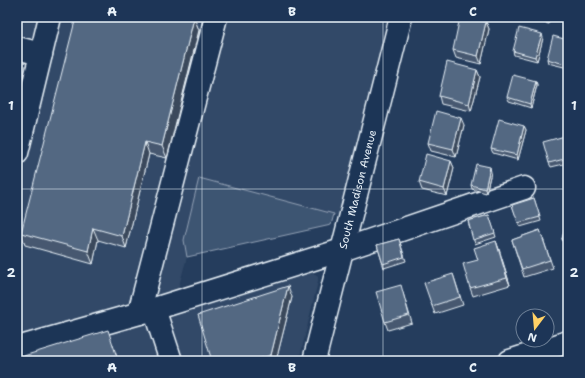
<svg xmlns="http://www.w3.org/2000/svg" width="585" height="378" viewBox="0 0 585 378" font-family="'Shantell Sans',sans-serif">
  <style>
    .built { fill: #334a68 }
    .green { fill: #3e5472; stroke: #93a2b5 }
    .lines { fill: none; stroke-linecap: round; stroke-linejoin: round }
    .minor-casing { stroke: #e8f1f8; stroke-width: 25 }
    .major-casing { stroke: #e8f1f8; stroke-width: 25 }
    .minor { stroke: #1d3557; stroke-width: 22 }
    .major { stroke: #1d3557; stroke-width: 22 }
    .wall { fill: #475970; stroke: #e8f1f8 }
    .shaded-wall { fill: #3a485b; stroke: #e8f1f8 }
    .building { fill: #536782; stroke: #e8f1f8 }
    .grid { fill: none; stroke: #e8f1f8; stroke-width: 1; stroke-opacity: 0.55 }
    .labels { text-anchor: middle; stroke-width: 3; stroke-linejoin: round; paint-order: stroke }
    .street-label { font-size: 11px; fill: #e8f1f8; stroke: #1d3557 }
    .neatline { fill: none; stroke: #e8f1f8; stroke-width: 1.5 }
    .grid-label { font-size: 13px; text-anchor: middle; font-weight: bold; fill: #e8f1f8 }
  </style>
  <rect width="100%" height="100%" fill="#253d5d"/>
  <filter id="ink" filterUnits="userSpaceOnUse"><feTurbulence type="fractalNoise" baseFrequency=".025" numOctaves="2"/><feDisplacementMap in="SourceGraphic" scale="8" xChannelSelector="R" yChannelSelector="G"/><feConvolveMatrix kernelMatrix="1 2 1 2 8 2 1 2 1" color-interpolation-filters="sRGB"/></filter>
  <g filter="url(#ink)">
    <!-- built -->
    <path class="built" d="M17,17H395L345,218L199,178L184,240L187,257L171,314L310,271L318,277V281L299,361H186L184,356L171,361H17Z"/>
    <!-- green -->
    <path class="green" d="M199,178L334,214L331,225L187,257L184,240Z"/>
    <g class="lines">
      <!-- minor casing -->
      <g class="minor-casing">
        <g id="minor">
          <path d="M17,48L41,54"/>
          <path d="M17,153L50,17"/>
          <path d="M154,309L171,361"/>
          <path d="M139,313L216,17"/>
          <path d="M17,348L154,309L342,250L524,188"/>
          <path id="s1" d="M314,361L401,17"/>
        </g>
      </g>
      <!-- major casing -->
      <g class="major-casing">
        <path id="major" d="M510,361L568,342"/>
      </g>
      <!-- minor -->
      <use href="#minor" class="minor"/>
      <!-- major -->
      <use href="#major" class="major"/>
    </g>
    <!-- wall -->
    <path class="wall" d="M502,17H514L513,20Z
      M526,17H551L549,24L526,18Z
      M194,18L199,30L167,158L149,154L126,248L98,240L93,264L25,245L21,233Z
      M486,22L489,29L481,64L456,58L453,50Z
      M543,38L537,61L514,55L513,51Z
      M568,40V68L548,63L547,59Z
      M477,70L480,77L471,111L441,104L439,96Z
      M536,81L537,85L531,108L509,101L507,97Z
      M464,125L456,157L431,151L428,143Z
      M524,126L526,130L518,160L493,153L491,149Z
      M565,136L568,147V163L551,167L549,163Z
      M451,161L454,168L447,196L422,190L419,182Z
      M491,172L486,193L472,189L471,185Z
      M534,198L541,221L520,227L512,205Z
      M489,215L496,237L475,244L468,221Z
      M568,218V248L565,247L562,239Z
      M540,230L553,268L524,277L512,240Z
      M399,239L406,261L384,268L377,245Z
      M496,241L510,285L473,296L470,288L478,260Z
      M453,274L463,305L435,314L432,306Z
      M403,293L412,323L388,330L385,322Z
      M292,297L276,361H212Z"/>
    <!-- shaded-wall -->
    <path class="shaded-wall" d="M548,17H551L549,24L548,20Z
      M194,18L199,30L167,158L162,146Z
      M486,22L489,29L481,64L478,56Z
      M542,34L543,38L537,61L535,57Z
      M477,70L480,77L471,111L469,104Z
      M536,81L537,85L531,108L530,104Z
      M461,118L464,125L456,157L453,149Z
      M524,126L526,130L518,160L517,155Z
      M145,142L149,154L126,248L122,236Z
      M451,161L454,168L447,196L444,189Z
      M490,167L491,172L486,193L485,189Z
      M93,228L98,240L93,264L88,251Z
      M496,241L499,249L510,285L507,278Z
      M288,286L292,297L276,361H274L271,355Z"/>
    <!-- building -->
    <path class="building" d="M76,17H189L194,18L162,146L145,142L122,236L93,228L88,251L21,233Z
      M460,17H468L486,22L478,56L453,50Z
      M536,17H548V20Z
      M519,28L542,34L535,57L513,51Z
      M553,36L568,40V65L547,59Z
      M447,62L477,70L469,104L439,96Z
      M513,75L536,81L530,104L507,97Z
      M436,111L461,118L453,149L428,143Z
      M499,119L524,126L517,155L491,149Z
      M565,136L568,148V158L549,163L543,142Z
      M426,154L451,161L444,189L419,182Z
      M476,164L490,167L485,189L471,185Z
      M534,198L540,217L518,223L512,205Z
      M489,215L495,233L473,240L468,221Z
      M568,218V241L562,239Z
      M540,230L550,260L522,269L512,240Z
      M399,239L404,257L383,264L377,245Z
      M496,241L507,278L470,288L463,264L478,260L474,248Z
      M453,274L460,297L432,306L424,283Z
      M401,285L409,315L385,322L376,292Z
      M288,286L271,355L252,361H212L198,315Z
      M108,330L118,360L114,361H17V358Z"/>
  </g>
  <!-- grid -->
  <path class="grid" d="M202,17V361M383,17V361M17,189H568"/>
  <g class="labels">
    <!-- street labels -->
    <g class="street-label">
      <text dy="4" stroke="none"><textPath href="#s1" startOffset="177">South Madison Avenue</textPath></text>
    </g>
  </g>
  <!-- margin -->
  <rect width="585" height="378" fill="none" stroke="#1d3557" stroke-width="44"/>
  <!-- north arrow -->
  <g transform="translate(535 328) rotate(196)"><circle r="19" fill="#1d3557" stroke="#6e8097"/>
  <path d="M0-3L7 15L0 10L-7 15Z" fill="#ffd166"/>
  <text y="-6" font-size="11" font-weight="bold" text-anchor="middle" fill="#e8f1f8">N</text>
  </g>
  <rect x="22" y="22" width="541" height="334" class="neatline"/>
  <g class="grid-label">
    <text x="112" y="16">A</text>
    <text x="292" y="16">B</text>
    <text x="473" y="16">C</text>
    <text x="11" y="110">1</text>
    <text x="574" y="110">1</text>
    <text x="11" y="277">2</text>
    <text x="574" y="277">2</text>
    <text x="112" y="372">A</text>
    <text x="292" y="372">B</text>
    <text x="473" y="372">C</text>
  </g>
</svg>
